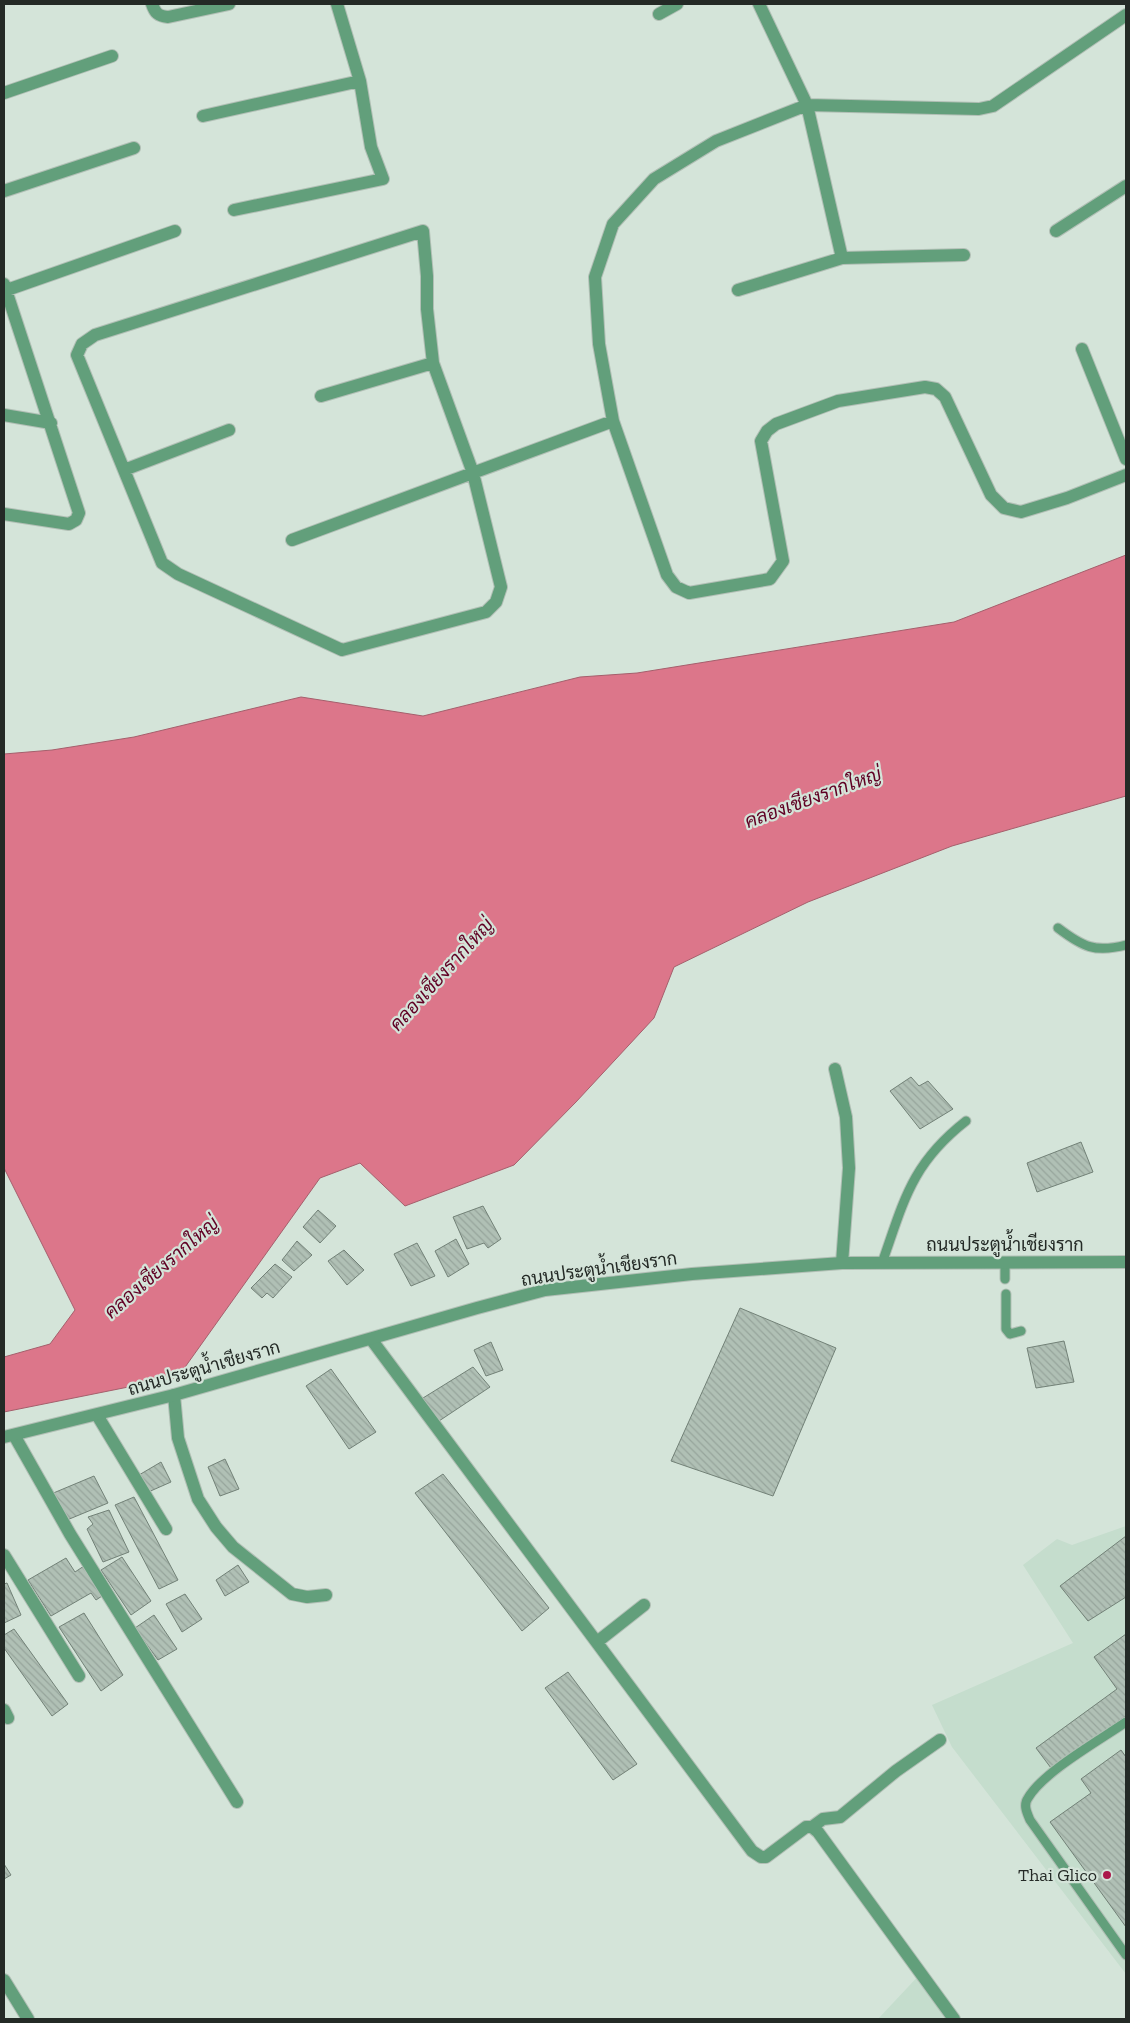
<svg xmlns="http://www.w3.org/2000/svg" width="1130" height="2023" viewBox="0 0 1130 2023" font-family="'Zilla Slab',Sarabun,serif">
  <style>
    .built { fill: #c5ddcd }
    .water { fill: #dc768a; stroke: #a55f6c }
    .building { fill: url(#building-back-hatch); stroke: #728177 }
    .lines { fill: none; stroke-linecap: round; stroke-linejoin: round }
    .service-casing { stroke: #b1bfb5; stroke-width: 11 }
    .minor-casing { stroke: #b1bfb5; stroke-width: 14 }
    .tertiary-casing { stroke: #b1bfb5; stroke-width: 14 }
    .service { stroke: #629f7b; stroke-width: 9 }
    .minor { stroke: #629f7b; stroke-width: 12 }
    .tertiary { stroke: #629f7b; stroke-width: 12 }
    .poi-dot { fill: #ab184b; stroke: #d4e4d9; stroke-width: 2 }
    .labels { text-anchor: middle; stroke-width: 4.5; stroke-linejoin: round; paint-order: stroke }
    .street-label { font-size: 18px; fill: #242a26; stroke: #d4e4d9 }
    .poi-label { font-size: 18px; fill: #242a26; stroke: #d4e4d9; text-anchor: end }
    .water-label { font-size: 19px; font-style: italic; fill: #600024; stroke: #d4e4d9 }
  </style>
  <defs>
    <pattern id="building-back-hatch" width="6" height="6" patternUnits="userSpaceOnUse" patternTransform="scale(1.25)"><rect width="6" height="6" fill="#b0c0b5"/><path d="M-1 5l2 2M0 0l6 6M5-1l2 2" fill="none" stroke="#97a59c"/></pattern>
  </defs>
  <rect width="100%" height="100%" fill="#d4e4d9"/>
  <!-- built -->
  <path class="built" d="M1126,1526V1974L952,1747L932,1705L1073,1643L1023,1565L1057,1539L1072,1545Z
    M923,1971L960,2019H878Z"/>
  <!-- water -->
  <path class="water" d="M1126,555V796L952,846L808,902L674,967L654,1018L576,1102L514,1165L405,1206L360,1163L320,1178L178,1377L4,1412V1357L50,1344L75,1310L4,1168V754L52,750L134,737L301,697L423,716L580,677L637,673L954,622Z"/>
  <!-- building -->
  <path class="building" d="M911,1077L919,1086L928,1081L953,1109L920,1129L890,1091Z
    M1081,1142L1093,1172L1037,1192L1027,1163Z
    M483,1206L501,1239L488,1248L484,1243L467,1249L453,1217Z
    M318,1210L336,1226L320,1243L303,1227Z
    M456,1239L469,1264L448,1277L435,1251Z
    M297,1241L312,1255L294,1271L282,1260Z
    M417,1243L435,1276L411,1286L394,1254Z
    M344,1250L364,1270L347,1285L328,1261Z
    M275,1264L292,1277L273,1298L267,1293L262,1298L251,1288Z
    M740,1308L836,1348L773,1496L671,1461Z
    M1064,1341L1074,1382L1036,1388L1027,1348Z
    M491,1342L503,1370L486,1376L474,1350Z
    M473,1367L490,1387L439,1421L423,1398Z
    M331,1369L376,1432L349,1449L306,1386Z
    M225,1459L239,1489L220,1496L208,1467Z
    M161,1462L171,1482L146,1493L139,1475Z
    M443,1474L549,1608L522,1631L415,1493Z
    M94,1476L108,1503L67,1520L51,1494Z
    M134,1497L178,1580L159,1589L115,1505Z
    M109,1510L129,1552L103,1562L87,1529L93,1524L88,1517Z
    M1126,1536V1597L1088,1621L1060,1586Z
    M122,1557L151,1601L131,1615L101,1570Z
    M66,1558L75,1572L84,1566L105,1594L96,1600L91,1593L51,1616L28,1580Z
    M238,1565L249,1582L225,1596L216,1580Z
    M7,1583L21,1615L4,1623V1584Z
    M185,1594L202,1619L182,1632L166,1604Z
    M84,1613L123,1675L101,1691L59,1627Z
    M154,1615L177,1649L158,1660L135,1628Z
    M14,1629L68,1704L52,1716L4,1648V1635Z
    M1126,1634V1716L1051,1768L1036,1748L1117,1689L1094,1657Z
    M568,1672L637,1764L613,1780L545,1688Z
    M1121,1750L1126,1757V1927L1050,1822L1091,1793L1081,1779Z
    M4,1864L11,1875L4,1879Z"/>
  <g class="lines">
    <!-- service casing -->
    <g class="service-casing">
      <path id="service" d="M1058,928C1083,947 1095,953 1126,945
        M882,1263C904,1201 911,1164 966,1121
        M1005,1263V1279
        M1006,1294V1329L1010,1334L1021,1331
        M1126,1722C1100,1740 1043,1772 1028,1798C1023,1805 1027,1813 1030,1820L1126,1955"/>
    </g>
    <!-- minor casing -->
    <g class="minor-casing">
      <path id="minor" d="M152,4C155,13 158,16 168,17L229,4
        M759,4L807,105L842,258
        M659,14L677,4
        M1126,15L993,106L979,109L807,105L716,141L654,179L613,224L595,277L599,344L613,421L667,575L676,587L689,593L770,579L783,561L761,441L767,431L776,424L838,401L925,387L936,389L945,397L991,495L1004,508L1021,512L1067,498L1126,475
        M4,93L112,56
        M203,116L360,81
        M4,191L134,148
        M234,210L383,179L371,147L360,81L337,4
        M423,231L427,276V309L433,363L473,473L501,587L496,602L486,612L342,650L178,574L162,563L77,355L82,344L95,335Z
        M1056,231L1126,186
        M4,284L79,513L76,520L69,524L4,514
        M738,290L842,258L964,255
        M4,291L175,231
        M1082,349L1126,459
        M321,396L433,363
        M4,415L51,423
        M124,470L229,430
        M292,540L613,421
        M835,1069L846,1117L849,1168L842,1263
        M371,1339L752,1851L761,1857H766L806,1827H812L818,1832L954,2019
        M174,1395L178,1438L198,1499L216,1527L233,1547L292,1594L307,1597L326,1595
        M97,1415L166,1529
        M14,1435L70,1534L237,1802
        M4,1555L79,1676
        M597,1642L644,1605
        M4,1710L8,1718
        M812,1827L823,1819L840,1817L896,1771L940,1740
        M4,1980L28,2019"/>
    </g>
    <!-- tertiary casing -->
    <g class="tertiary-casing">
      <path id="tertiary" d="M4,1437L174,1395L477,1308L545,1290L692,1274L842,1263L1126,1262"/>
    </g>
    <!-- service -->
    <use href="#service" class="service"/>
    <!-- minor -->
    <use href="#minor" class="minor"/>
    <!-- tertiary -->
    <use href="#tertiary" class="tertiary"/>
  </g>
  <!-- markers -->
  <circle class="poi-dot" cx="1107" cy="1875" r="5"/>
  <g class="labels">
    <!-- street labels -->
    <g class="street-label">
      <text x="1005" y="1251">ถนนประตูน้ำเชียงราก</text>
      <text transform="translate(599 1269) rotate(-8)" y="6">ถนนประตูน้ำเชียงราก</text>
      <text transform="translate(204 1368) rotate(-16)" y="6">ถนนประตูน้ำเชียงราก</text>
    </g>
    <!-- poi labels -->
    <g class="poi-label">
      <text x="1097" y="1881">Thai Glico</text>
    </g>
    <!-- water labels -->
    <g class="water-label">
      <text transform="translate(813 797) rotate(-20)" y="7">คลองเชียงรากใหญ่</text>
      <text transform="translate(441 974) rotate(-48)" y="7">คลองเชียงรากใหญ่</text>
      <text transform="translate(161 1267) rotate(-41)" y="7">คลองเชียงรากใหญ่</text>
    </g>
  </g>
  <!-- border -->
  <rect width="1130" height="2023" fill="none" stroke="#242a26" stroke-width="10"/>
</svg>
